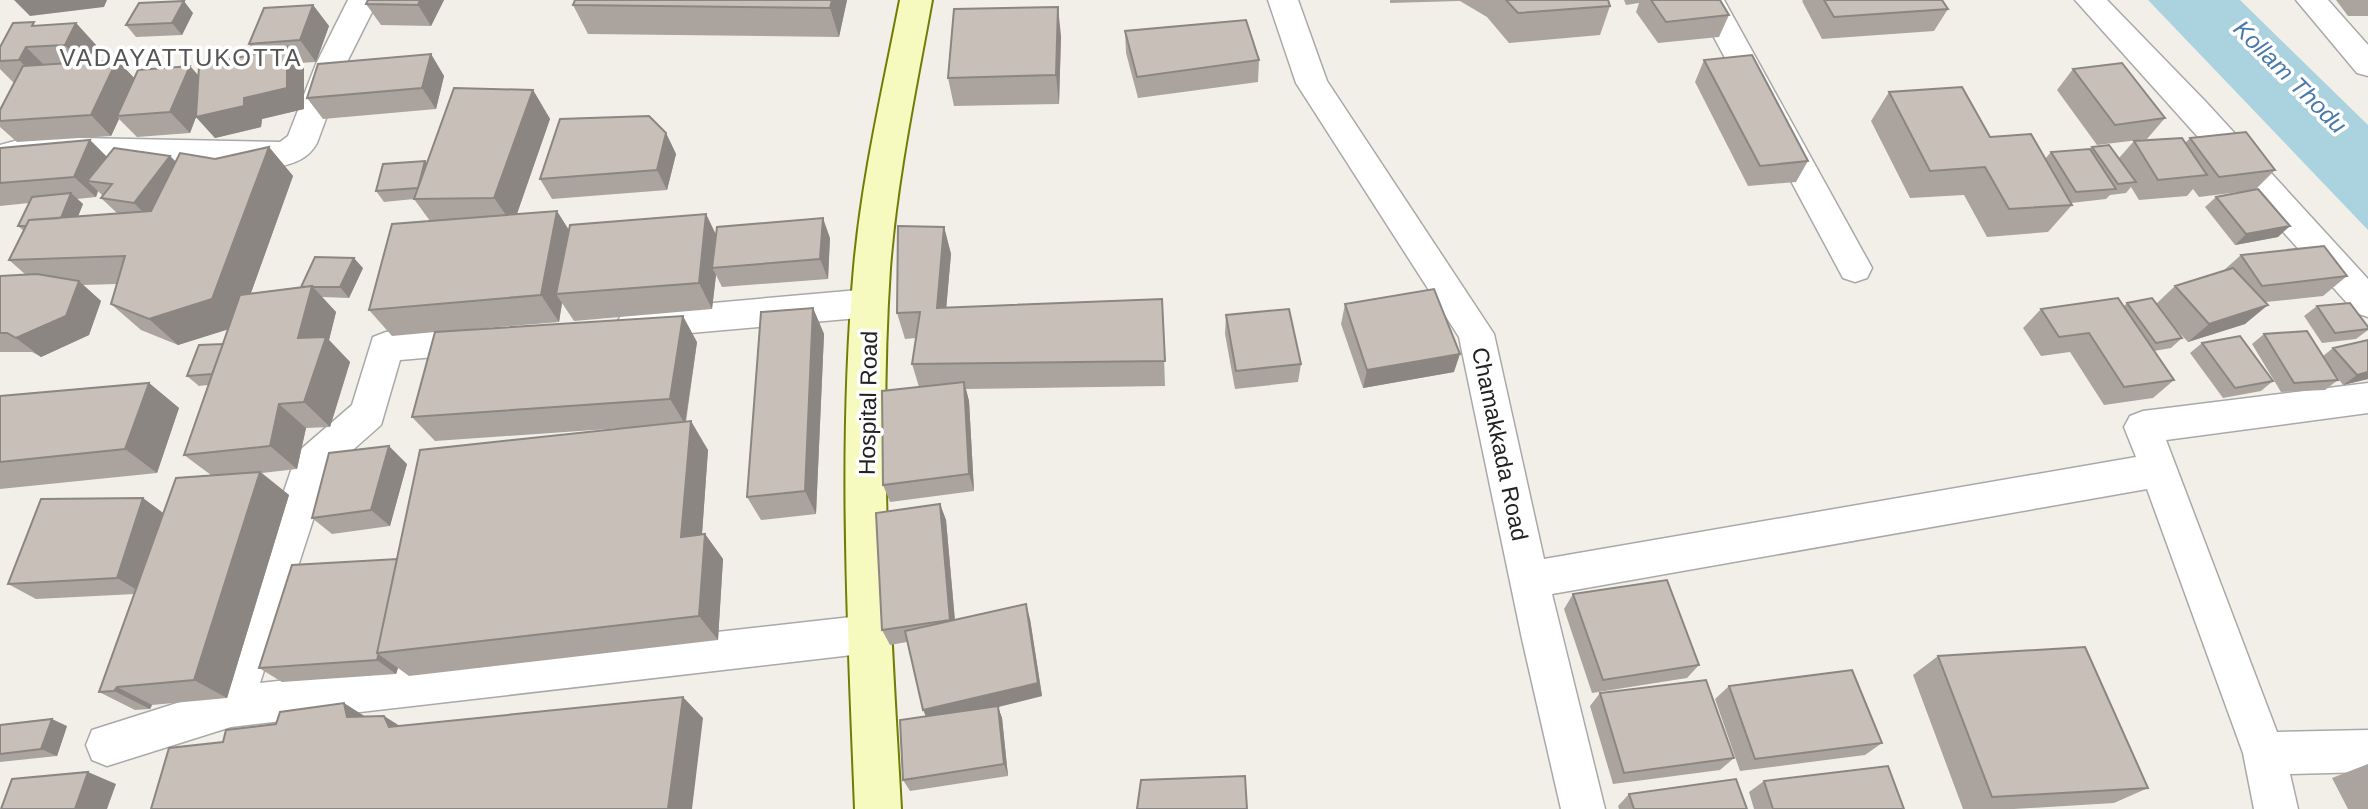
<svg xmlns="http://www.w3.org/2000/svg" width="2368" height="809" viewBox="0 0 2368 809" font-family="Helvetica,sans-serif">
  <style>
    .water { fill: #aad3df }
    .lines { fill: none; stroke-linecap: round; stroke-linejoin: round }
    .minor-casing { stroke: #a9a9a9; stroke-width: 3 }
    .secondary-casing { stroke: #707d05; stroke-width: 4 }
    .minor { fill: #fff; fill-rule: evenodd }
    .secondary { fill: #f7fabf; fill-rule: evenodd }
    .wall { fill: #aba49e; fill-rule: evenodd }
    .shaded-wall { fill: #8b8681 }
    .building { fill: #c7bfb8; stroke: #8b8681; stroke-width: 2 }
    .labels { text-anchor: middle; stroke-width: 7; stroke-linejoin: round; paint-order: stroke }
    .street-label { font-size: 23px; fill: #222; stroke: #fff }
    .neighbourhood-label { font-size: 24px; letter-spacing: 2px; fill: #555; stroke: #fff }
    .water-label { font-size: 24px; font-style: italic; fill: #4a7aab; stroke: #fff }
  </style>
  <rect width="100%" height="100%" fill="#f2efe9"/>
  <!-- water -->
  <path class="water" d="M2148,0H2240L2368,125V230Z"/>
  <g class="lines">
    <!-- minor casing -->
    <g class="minor-casing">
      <path id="minor" d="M348,0H378L346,64L317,143C308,159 295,163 278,167L29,161L0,169V145L29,137L280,142L288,136L316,64Z
        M1268,0H1298L1327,81L1494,334L1544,559L2136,457L2124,427L2130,416L2143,411L2368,383V413L2166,440L2277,732L2368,730V772L2290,774L2298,809H2254L2243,753L2147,489L1552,594L1605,809H1561L1522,639L1459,337L1296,83Z
        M1694,0H1724L1872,268L1867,278L1855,282L1843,278Z
        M2075,0H2107L2206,102L2368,279V317L2356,313Z
        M2296,0H2328L2368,45V76L2357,73Z
        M870,289L882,293L887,303L882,313L870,317L634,338L622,334L616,324L622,314L634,310Z
        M482,323L495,328L500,338L495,348L482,353L400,360L381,425L329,471L260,683L869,615L883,620L889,634L883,648L869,653L231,727L107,766L92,760L86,745L92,730L215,691L294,462L300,450L352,405L373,337L386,332Z"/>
    </g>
    <!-- secondary casing -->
    <g class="secondary-casing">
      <path id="secondary" d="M900,0H932C916,89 897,178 890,268C878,447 891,629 901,809H855C848,629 838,447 854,267C862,177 883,88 900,0Z"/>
    </g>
    <!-- minor -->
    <use href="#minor" class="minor"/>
    <!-- secondary -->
    <use href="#secondary" class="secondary"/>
  </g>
  <!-- wall -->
  <path class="wall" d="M368,0H444L431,26L381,25L366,4Z
    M847,0L839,37L588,34L573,5Z
    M1390,0H1608L1610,6L1600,35L1509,43L1487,17L1460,1L1390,3Z
    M1624,0H1720L1729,15L1719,37L1658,43L1636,12L1639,3L1626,5Z
    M1803,0H1942L1948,9L1934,31L1822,39L1802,1Z
    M2336,0H2368V16H2348Z
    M313,5L329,26L316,62L299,63L304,68V109L262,119L261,127L215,138L196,117L190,133L137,137L119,119L111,136L17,142L0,127V110L14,83L0,69V47L37,26L76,23L96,45L87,62L117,60L134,78L190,66L199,76L257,54L249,44Z
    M193,13L182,35L136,37L126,25Z
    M1125,31L1259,60L1258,82L1138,98L1126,53Z
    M1061,36L1059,104L954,106L948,78Z
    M431,54L444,76L436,109L323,119L307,98Z
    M1704,60L1808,161L1796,182L1748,186L1695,82Z
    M2073,69L2165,118L2147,139L2097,145L2057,90Z
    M533,90L550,119L517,214L569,230L706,214L716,235L830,238L828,279L722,287L716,275L712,309L574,321L562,303L559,322L438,332L697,342L686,422L708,450L702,534H705L723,559L718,640L409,676L398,668L396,674L282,682L259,668L397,559L637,427L435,441L412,417L435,332L392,336L369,310L430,221L414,199L384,202L376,191L427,164Z
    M1889,92L1990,137L2045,159L2051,152L2090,149L2092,147L2119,158L2134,141L2185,143L2190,138L2275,170L2255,190L2278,237L2235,245L2205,207L2216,197L2239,192L2199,197L2193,189L2187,196L2139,200L2131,187L2126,193L2110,195L2106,199L2071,203L2072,205L2048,232L1987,237L1964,195L1910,198L1871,121Z
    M666,133L676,154L667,190L552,199L540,179Z
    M90,140L107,157L170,156L176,162L215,159L269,147L293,176L251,293L301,287L363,268L349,298L322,297L336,312L329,340L350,362L330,427L306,428L297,469L262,473L289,495L227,698L152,705L150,709L135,710L99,692L135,594L36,599L8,584L164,513L211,475L184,455L208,385L199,386L187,376L223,344L228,329L178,345L141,330L111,304L117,284L83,285L101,301L89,335L41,357L32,352H0V276L26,275L9,260L24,231L18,226L29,203L0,206V148ZM98,191L103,196L101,198L118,214L78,216L83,204L77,199L96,197Z
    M944,227L951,254L946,308L1162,299L1165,386L966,389L969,401L974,491L890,502L883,485L919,387L912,364L916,338L905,339L897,313Z
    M2241,255L2347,276L2323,296L2266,302L2245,324L2188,342L2173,326L2182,338L2171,348L2154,351L2174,380L2153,398L2104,405L2070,352L2041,356L2023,328L2041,309L2124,306L2127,303L2156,304L2175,286L2223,271Z
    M1345,304L1454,372L1363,388L1341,324Z
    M2317,306L2368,327V330L2356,339L2322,343L2304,316Z
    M813,308L824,334L816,514L761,520L747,497Z
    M1226,315L1301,364L1298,382L1235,389L1225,334Z
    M2264,334L2323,356L2333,348L2368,379L2343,385L2334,373L2338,380L2325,390L2281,392L2252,344Z
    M2202,343L2273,381L2261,391L2223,398L2190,353Z
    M149,383L179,408L157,473L0,489V396Z
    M407,464L390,526L332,534L312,518Z
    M940,504L946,520L955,620L1030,619L1042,696L998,707L1002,718L1008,776L910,791L903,780L926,716L907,642L890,645L882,630Z
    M1573,594L1699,665L1687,678L1592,693L1564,609Z
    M1938,656L2148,788L2114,803L2014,809H1963L1913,675Z
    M1729,686L1882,743L1865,755L1740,771L1715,699Z
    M1600,693L1734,758L1720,770L1613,784L1590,706Z
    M0,725L67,726L57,756L0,762Z
    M2368,764V809H2348L2332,778Z
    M1764,781L1904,809H1754L1749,792Z
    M1629,794L1747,809H1619L1618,806Z"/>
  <!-- shaded-wall -->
  <path class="shaded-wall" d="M14,0H107L104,7L30,16Z
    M420,0H444L431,26L418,5Z
    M832,0H847L839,37L830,8Z
    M184,1L193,13L182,35L172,23Z
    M313,5L329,26L316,62L300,40Z
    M1058,7L1061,36L1059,104L1056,75Z
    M76,23L96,45L85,66L65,45Z
    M26,47L47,68L40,81L19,60Z
    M287,47L304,68V109L262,119L261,127L215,138L196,117L190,133L170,112L190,66L208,87L244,98Z
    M431,54L444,76L436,109L422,88Z
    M117,60L137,81L117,116L119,119L111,136L91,115Z
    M533,90L550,119L513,225L494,198Z
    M666,133L676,154L667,190L657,170Z
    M90,140L111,161L87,181L98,191L96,197L74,177Z
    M269,147L293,176L239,326L178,345L149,319Z
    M170,156L190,176L154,223L134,203Z
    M425,161L433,172L418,188Z
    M71,193L83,204L71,234L59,223Z
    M557,211L574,238L556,294L562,303L559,322L541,295Z
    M706,214L719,241L712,268L716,275L712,309L699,283Z
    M823,218L830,238L828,279L820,259Z
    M2290,226L2278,237L2235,245L2246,234Z
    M944,227L951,254L944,334L937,308Z
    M354,258L363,268L349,298L340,287Z
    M79,281L101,301L89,335L41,357L16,338Z
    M312,286L336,312L329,340L350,362L330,427L304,402L298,338Z
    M2268,305L2245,324L2188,342L2209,324Z
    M813,308L824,334L816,514L805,491Z
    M683,316L697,342L685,424L670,399Z
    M1460,354L1454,372L1363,388L1367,370Z
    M2368,372V379L2343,385L2357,375Z
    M964,382L969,401L974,491L969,474Z
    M149,383L179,408L157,473L125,449Z
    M279,404L306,428L297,469L270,446Z
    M691,421L708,450L700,562L681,537Z
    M389,446L407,464L390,526L371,510Z
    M260,472L289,495L227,698L194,680Z
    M143,498L166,515L142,593L117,578Z
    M940,504L946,520L956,634L950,620Z
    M705,534L723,559L718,640L699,616Z
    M1026,604L1030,619L1042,696L998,707L1002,718L1008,776L1004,764L929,723L923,710Z
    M378,654L398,668L396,674L377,660Z
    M117,687L152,705L150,709L114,691Z
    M683,697L703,718L692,809H668Z
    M344,703L377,724L347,717Z
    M384,716L416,736L389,727Z
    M52,719L67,726L57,756L41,749Z
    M88,772L116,784L107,809H75Z"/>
  <!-- building -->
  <path class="building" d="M368,0H420L418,5L366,4Z
    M575,0H832L830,8L573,5Z
    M1506,0H1608L1610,6L1518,13Z
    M1651,0H1720L1729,15L1666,22Z
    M1824,0H1942L1948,9L1834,17Z
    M184,1L172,23L126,25L139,3Z
    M313,5L300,40L249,44L264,8Z
    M1058,7L1056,75L948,78L954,9Z
    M1246,20L1259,60L1137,77L1125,31Z
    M34,22L32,26L76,23L65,45L26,47L19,60L0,61V47L13,23Z
    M287,47V88L244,98V106L196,117L199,66Z
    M431,54L422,88L307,98L318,64Z
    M1752,55L1808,161L1760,166L1704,60Z
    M117,60L91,115L0,121V110L23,66Z
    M2122,63L2165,118L2115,125L2073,69Z
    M190,66L170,112L117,116L138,70Z
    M1962,87L1990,137L2031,134L2072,205L2009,209L1985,167L1930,171L1889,92Z
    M454,88L533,90L494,198L414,199Z
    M649,116L666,133L657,170L540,179L560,119Z
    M2246,132L2275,170L2219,177L2190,138Z
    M2182,138L2207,175L2158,180L2134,141Z
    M90,140L74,177L0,183V148Z
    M2109,145L2136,182L2118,184L2092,147Z
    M269,147L212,299L149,319L111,304L125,256L9,260L29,220L151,211L180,153L215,159Z
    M114,148L170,156L134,203L101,198L112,184L87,181Z
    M2090,149L2116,189L2076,192L2051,152Z
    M425,161L418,188L376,191L383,164Z
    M2258,189L2290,226L2246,234L2216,197Z
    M71,193L61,218L29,220L26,226H18L32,197Z
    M557,211L541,295L369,310L392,224Z
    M706,214L699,283L556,294L570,225Z
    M823,218L820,259L712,268L717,227Z
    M898,226L944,227L937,308L1162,299L1165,361L912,364L920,312L897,313Z
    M2324,246L2347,276L2262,286L2241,255Z
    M315,257L354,258L340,287H312V286L301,287Z
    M2233,268L2268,305L2209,324L2175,286Z
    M37,274L79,281L66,316L16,338L7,333H0V276Z
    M312,286L298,338L326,337L304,402L279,404L270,446L184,455L240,295Z
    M1434,289L1460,354L1367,370L1345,304Z
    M2118,298L2174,380L2124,387L2089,333L2059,337L2041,309Z
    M2152,298L2182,338L2156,343L2127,303Z
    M2350,303L2368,327V329L2335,333L2317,306Z
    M813,308L805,491L747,497L761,312Z
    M1289,309L1301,364L1236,371L1226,315Z
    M683,316L670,399L412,417L435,332Z
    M2307,331L2338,380L2294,383L2264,334Z
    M2240,336L2273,381L2235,388L2202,343Z
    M2368,340V372L2357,375L2333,348Z
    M223,344L212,374L187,376L199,345Z
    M964,382L969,474L883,485L882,391Z
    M149,383L125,449L0,462V396Z
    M691,421L681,537L705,534L699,616L377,653L420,450Z
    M389,446L371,510L312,518L329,453Z
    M260,472L194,680L117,687L114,691L99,692L176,478Z
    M143,498L117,578L8,584L41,499Z
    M940,504L950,620L882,630L876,513Z
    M397,559L377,653H379L377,660L259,668L292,565Z
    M1667,580L1699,665L1603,680L1573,594Z
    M1026,604L1038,683L923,710L905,631Z
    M2085,647L2148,788L1992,797L1938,656Z
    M1852,670L1882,743L1755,759L1729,686Z
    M1706,680L1734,758L1624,773L1600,693Z
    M683,697L668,809H151L169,748L223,742L226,730L276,724L280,712L344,703L347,717L384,716L389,727Z
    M998,706L1004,764L903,780L900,720Z
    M52,719L41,749L0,754V725Z
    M1888,766L1904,809H1773L1764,781Z
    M88,772L75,809H1L12,779Z
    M1245,776L1247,809H1137L1141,780Z
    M1736,779L1747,809H1634L1629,794Z"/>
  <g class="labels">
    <!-- street labels -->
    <g class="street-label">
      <text transform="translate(868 403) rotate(-89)" y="8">Hospital Road</text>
      <text transform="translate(1500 444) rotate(78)" y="8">Chamakkada Road</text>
    </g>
    <!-- neighbourhood labels -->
    <g class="neighbourhood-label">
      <text x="181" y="66">VADAYATTUKOTTA</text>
    </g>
    <!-- water labels -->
    <g class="water-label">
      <text transform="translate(2290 77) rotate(45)" y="8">Kollam Thodu</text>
    </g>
  </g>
</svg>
